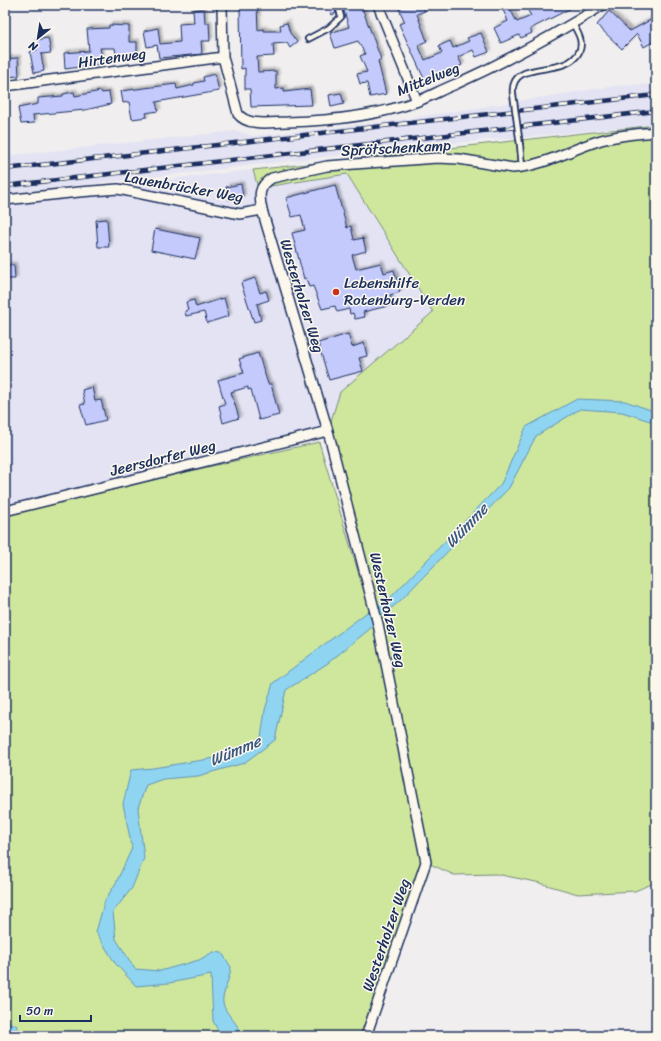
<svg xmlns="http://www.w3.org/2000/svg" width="661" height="1041" viewBox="0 0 661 1041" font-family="Sriracha,sans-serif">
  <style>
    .built { fill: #e3e3f3 }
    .green { fill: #cfe79d; stroke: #758b7e }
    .water { fill: #8fd5f1; stroke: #6193b6 }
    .building { fill: #c4cafc; stroke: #1b2f5e; filter: url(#shadow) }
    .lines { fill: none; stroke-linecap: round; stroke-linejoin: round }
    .service-casing { stroke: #1b2f5e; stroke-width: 8 }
    .minor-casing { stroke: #1b2f5e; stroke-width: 12 }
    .service { stroke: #fbf7ec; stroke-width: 4.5 }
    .minor { stroke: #fbf7ec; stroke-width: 9 }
    .rail-casing { stroke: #1b2f5e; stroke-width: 4.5 }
    .rail { stroke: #fbf7ec; stroke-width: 3; stroke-dasharray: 9; stroke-linecap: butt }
    .service-bridge-casing { stroke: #1b2f5e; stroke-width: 8; stroke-linecap: butt }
    .service-bridge { stroke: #fbf7ec; stroke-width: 4.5 }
    .poi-dot { fill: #c8321e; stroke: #fbf7ec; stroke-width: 1.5 }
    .labels { text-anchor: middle; stroke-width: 3; stroke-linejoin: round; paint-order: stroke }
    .street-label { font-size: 15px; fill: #1b2f5e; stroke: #fbf7ec }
    .poi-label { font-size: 15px; fill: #1b2f5e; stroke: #fbf7ec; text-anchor: start }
    .water-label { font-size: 16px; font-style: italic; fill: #385883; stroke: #fbf7ec }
  </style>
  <defs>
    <filter id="shadow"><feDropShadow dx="2.5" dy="-2.5" stdDeviation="1" flood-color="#0004"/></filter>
  </defs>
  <rect width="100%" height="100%" fill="#f0eeef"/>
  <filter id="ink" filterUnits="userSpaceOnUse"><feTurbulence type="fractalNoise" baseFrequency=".025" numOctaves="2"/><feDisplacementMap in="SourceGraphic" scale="8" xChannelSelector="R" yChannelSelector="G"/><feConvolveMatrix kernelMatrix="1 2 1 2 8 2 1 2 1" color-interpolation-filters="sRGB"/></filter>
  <g filter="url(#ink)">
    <!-- built -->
    <path class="built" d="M656,84V125L409,147L5,194V156L236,131L254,136L392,121L615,86Z
      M253,170L258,188L347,174L433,313L341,392L328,431L5,510V197Z"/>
    <!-- green -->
    <path class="green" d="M656,125V882L635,891L578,894L536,882L496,874L454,875L430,864L428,861L381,616L383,614L380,605L378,607L330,424L340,392L433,312L347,174L258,188L253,170Z
      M319,442L375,628L423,862L361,1036H5V516L203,468Z"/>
    <!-- water -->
    <path class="water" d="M577,399L625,401L656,412V423L622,412L580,409L536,436L509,488L399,602L381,616L371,628L328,663L286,690L275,740L244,763L198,776L163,779L146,785L138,808L144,858L132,888L113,912L116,939L135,969L160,971L199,960L213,952L222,953L231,967C230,978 225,987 223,998C221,1012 239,1022 242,1036H221L213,1021L211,975L169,983L136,986L115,963L96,932L105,900L116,883L132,848L123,804L131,770L153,768L215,758L261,738L265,710L273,683L366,613L388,600L501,484L526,427Z
      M5,1021L16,1025L21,1036H5Z"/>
    <!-- building -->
    <path class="building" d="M328,5H334L336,13L332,15Z
      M342,5H361L381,59L378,61L386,94L370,97L367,83L360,84L357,74L367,72L360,56L365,54L358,41L335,48L330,33L349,27Z
      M407,5H422L425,11L417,14L427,41L418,45L425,60L442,53L439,46L450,41L453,48L469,41L467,38L481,33L489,52L476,57L473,50L458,57L462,65L426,83L399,24L405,22L399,9Z
      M525,5H537L540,10L550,5H577L530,29L532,33L521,38L519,35L501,43L494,28L508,21L503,10L509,7L517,22L531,16Z
      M257,6L258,30L264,29V31H281L280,25L287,23L290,33L297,42L290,48L287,43L273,44L274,56L257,57L258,72L276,71V89L284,88V92L310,89L312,105L251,107L250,89H245V68L241,69L240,7Z
      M204,9L205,23H209L210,41H201L202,54L159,58L157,45L147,47L144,31L158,28L160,44L180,42L179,24L194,23L193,10Z
      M609,11L630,31L656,17V40L644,47L637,34L622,49L597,25Z
      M109,25L129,26V42H137V57H124V59L117,60L115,48H100L103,64L65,69L64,53L89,51L87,29L109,28Z
      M48,38L51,53L41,54L44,71L34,73L30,52L37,50L35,40Z
      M18,58L19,76L5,77V59Z
      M215,74L219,91L156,102L158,111L146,113L147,117L132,119L129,102L123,103L121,91L176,84L177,89L194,85V83L204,81L203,77Z
      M101,91L102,93L109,92L111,104L85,110L33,115L34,123L21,124L18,108L38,104V98L63,96V94L74,92L75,96Z
      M341,93L344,104L331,107L329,95Z
      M241,184L243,197L229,200L226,187Z
      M335,185L347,228L351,226L354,240L363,238L366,251L352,255L356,269L381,263L384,273L394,270L400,292L390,295L392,305L363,312L365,317L355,319L353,313L350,314L349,309L337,312L335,306L322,309L313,286L309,287L306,278L304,279L292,233L305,230L301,215L292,217L286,198Z
      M107,219L109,247H98L96,220Z
      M155,229L200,238L195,259L151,250Z
      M5,265H14L15,279H5Z
      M255,278L260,293L266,291L269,300L257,304L261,320L254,322L241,283Z
      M224,298L229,316L207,323L204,312L186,316L185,311L188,310L186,302L194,300L196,307Z
      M348,334L352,347L364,343L367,356L359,358L363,371L329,380L318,343Z
      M258,353L268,384H271L279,415L259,420L251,389L248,390V387L231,392L239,418L223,423L219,406L225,404L218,380L244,373L239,359Z
      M92,387L95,401L101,400L106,420L86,425L80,405L85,404L82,390Z"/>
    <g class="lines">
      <!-- service casing -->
      <g class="service-casing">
        <path id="service" d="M308,39L329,28L341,17L338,5
          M513,94C509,57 566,79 579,52C584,42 578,33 573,24
          M520,145L522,167"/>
      </g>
      <!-- minor casing -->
      <g class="minor-casing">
        <path id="minor" d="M222,5L223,57L238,114C248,127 272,122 287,122C330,121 377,116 418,101C431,96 443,89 456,84C507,61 556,34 603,5
          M378,5L417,101
          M5,86L223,57
          M5,200L79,192L118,189L240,214L262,210
          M5,511L328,431
          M366,1036L426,862L378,624L328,431L262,210C259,196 258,186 272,178L327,166L437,158L459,159L513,168C543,166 570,150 598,141C616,135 637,134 656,132"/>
      </g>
      <!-- service -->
      <use href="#service" class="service"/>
      <!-- minor -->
      <use href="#minor" class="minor"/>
      <!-- rail casing -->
      <g class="rail-casing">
        <path id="rail" d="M5,169L656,95
          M5,186L656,111"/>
      </g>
      <!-- rail -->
      <use href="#rail" class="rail"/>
      <!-- service-bridge casing -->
      <g class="service-bridge-casing">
        <path id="service-bridge" d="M513,94L520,145"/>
      </g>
      <!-- service-bridge -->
      <use href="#service-bridge" class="service-bridge"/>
    </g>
  </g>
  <!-- markers -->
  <circle class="poi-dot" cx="336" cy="292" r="4"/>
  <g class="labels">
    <!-- street labels -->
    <g class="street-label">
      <text transform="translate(112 58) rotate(-8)" y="5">Hirtenweg</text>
      <text transform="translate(428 79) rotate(-22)" y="5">Mittelweg</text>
      <text transform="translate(396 148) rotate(-3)" y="5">Sprötschenkamp</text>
      <text transform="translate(184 187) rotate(10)" y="5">Lauenbrücker Weg</text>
      <text transform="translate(302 296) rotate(73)" y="5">Westerholzer Weg</text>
      <text transform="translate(163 458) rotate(-14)" y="5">Jeersdorfer Weg</text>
      <text transform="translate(388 610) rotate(77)" y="5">Westerholzer Weg</text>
      <text transform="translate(386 935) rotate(-71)" y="5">Westerholzer Weg</text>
    </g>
    <!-- poi labels -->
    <g class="poi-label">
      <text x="344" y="288">Lebenshilfe<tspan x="344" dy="17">Rotenburg-Verden</tspan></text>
    </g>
    <!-- water labels -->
    <g class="water-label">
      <text transform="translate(466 525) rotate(-46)" y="6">Wümme</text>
      <text transform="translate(235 750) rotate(-23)" y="6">Wümme</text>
    </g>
  </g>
  <!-- margin -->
  <rect width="661" height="1041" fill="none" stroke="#fbf7ec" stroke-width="20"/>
  <rect x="10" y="10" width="641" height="1021" fill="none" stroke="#1b2f5e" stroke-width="1.5" filter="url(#ink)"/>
  <!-- north arrow -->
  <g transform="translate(38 38) rotate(210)" stroke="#fbf7ec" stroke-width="3" paint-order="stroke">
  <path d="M0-3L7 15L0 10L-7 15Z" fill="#1b2f5e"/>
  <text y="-6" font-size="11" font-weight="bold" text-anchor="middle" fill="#1b2f5e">N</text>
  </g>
  <!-- scale -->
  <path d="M20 1015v6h71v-6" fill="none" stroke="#1b2f5e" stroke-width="2"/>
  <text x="26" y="1015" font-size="12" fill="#1b2f5e" stroke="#fbf7ec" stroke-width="3" paint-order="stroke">50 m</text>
</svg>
